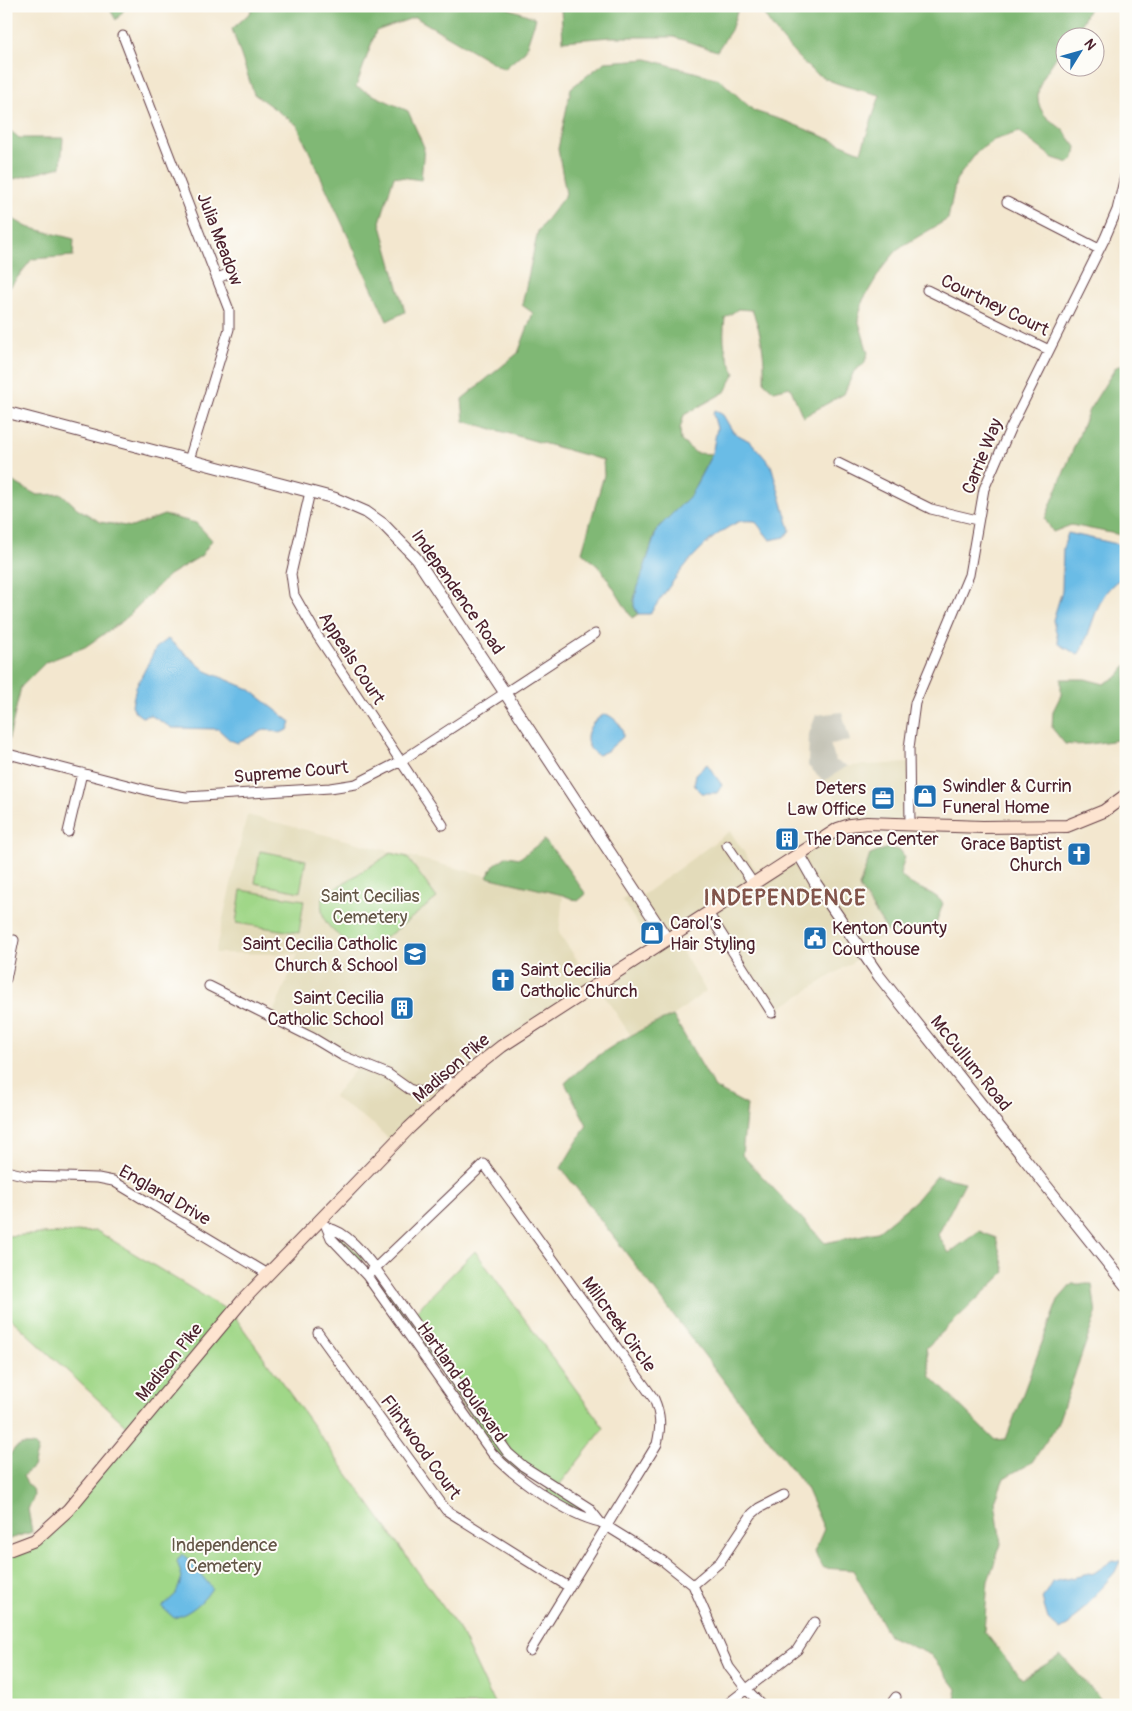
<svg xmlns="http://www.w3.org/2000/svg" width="1132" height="1711" viewBox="0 0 1132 1711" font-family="Pangolin,sans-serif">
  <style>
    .built { fill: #e3dbba }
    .industrial { fill: #c6c5b8 }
    .green { fill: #a0d788; stroke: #757b5a }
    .forest { fill: #80b874; stroke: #656c50 }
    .water { fill: #6abce6; stroke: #5a6e88 }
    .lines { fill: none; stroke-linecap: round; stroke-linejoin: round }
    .minor-casing { stroke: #633d44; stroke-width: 11 }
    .tertiary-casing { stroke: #633d44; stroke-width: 13 }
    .secondary-casing { stroke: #633d44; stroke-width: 14 }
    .minor { stroke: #fff; stroke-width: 9 }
    .tertiary { stroke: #fff; stroke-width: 11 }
    .secondary { stroke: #fde4d0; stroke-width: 12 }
    .labels { text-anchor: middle; stroke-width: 4; stroke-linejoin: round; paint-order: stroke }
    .street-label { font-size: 18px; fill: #4a1f2b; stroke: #fdfcf7 }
    .poi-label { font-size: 18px; fill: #4a1f2b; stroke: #fdfcf7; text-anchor: start }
    .park-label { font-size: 18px; fill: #645647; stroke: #fdfcf7 }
    .district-label { font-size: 22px; font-weight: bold; letter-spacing: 1px; fill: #82544a; stroke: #fdfcf7 }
  </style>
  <rect width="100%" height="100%" fill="#fdfcf7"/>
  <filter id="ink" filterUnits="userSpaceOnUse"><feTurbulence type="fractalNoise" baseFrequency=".02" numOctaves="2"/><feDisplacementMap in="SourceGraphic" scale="10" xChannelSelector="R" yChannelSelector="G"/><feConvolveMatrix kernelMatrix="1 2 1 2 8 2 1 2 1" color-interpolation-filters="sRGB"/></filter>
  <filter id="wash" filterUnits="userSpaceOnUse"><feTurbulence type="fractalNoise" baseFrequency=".0096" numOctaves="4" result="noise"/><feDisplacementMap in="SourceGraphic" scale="20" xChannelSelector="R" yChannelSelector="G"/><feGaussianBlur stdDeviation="1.12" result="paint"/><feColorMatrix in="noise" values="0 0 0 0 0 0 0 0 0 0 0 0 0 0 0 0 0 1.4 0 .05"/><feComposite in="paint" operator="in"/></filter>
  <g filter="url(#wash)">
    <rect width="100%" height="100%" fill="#f3e7cf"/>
    <!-- built -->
    <path class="built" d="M909,763L910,824L851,825L870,855L859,887L888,932L861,951L864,955L772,1013L708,913L673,936L706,991L673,1016L648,1026L631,1036L597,985L653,948L622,900L636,891L640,897L730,831L761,878L850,825L846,812L824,781L848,766Z
      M247,815L563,895L559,933L595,986L502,1046L394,1144L373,1124L333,1097L360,1064L271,1018L298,954L215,953Z"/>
    <!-- industrial -->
    <path class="industrial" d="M842,712L850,741L830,744L836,761L848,766L824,781L808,766L809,734L816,715Z"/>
    <!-- green -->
    <path class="green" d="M260,851L306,860L300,892L255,883Z
      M391,853L407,857L437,898L392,933L362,950C340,936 318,928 322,897Z
      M241,890L304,900L299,933L236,923Z
      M97,1231L232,1313L459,1629L495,1705H6V1551L35,1540L133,1432L6,1314V1236Z
      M339,1235L363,1259L362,1261L359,1260L336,1239L335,1236Z
      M475,1251L604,1428L557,1488L523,1466L410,1317Z
      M381,1283L383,1284L527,1473L525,1476L504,1461L494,1449L379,1286Z
      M548,1487L587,1510V1514H583L547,1492Z"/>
    <!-- forest -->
    <path class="forest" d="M108,6H127L116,20Z
      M250,6H502L536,18L525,51L504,69L415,17L376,31L356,87L408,111L424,147L421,180L394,176L380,222L405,312L387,321L297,125L254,94L232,29L251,12Z
      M559,6H739L731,30L717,51L674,37H610L563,41L561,9Z
      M760,6H1090L1076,35L1073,37L1064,38C1064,59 1024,83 1043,113C1048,120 1058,125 1064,131C1068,136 1072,142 1076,147L1074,158L1069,163L1053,158L1019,132L994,140L978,151L956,180L948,219L899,248L883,267L863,300L858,319L868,353L864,364L854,371L844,394L803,417L790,387L774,391L764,382C765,356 762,334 752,310L738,309L725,318C722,342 724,352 735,373L725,392L684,415L680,429L681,441L696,453L712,454L690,496L656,530L634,606L638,614L632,618L602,570L582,552L604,475L603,460L464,421L462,399L518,353L533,313L522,305L538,231L566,194L558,149L571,88L605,62L647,59L719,79L754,111L788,122L861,152L880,95C861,90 830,84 814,72C799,61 766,23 760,6Z
      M6,127L19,138H63L61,167L6,181Z
      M6,215L27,227L74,239L73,256L32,259L10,287L6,288Z
      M1126,363V536L1071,525L1053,532L1045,519L1089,410L1116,367Z
      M6,478L37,495L62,494L77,508L100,522L132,527L164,515L196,523L212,540L201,556L169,575L124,620L85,647L46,662L21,687L6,751Z
      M1126,665V739C1106,741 1083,747 1065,744L1052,728L1053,711L1061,695V679H1085L1104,684L1119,675Z
      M544,840C560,856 572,876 586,894L578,901L563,895L487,877L494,865L507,856L520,858Z
      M887,848L900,850L905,857L900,874C911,890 931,888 943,903L936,924L927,928L888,932L859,887L870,855Z
      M673,1016L715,1088L747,1105L742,1155L825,1243L877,1232L914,1202L936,1176L965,1182L938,1235L949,1253L979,1231L996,1238L1005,1272L926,1348L931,1377L995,1440L1006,1439L1058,1300L1072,1284H1092L1096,1314L1057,1425L1032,1462L1004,1478L995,1501L1001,1544L988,1581L984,1631L1022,1679L1061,1655L1106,1705H954L957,1689L931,1655L889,1636L853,1570L823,1568L814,1552L824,1529L806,1488L561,1168L587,1125L565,1083C595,1054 634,1031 673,1016Z
      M22,1445H34L38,1449L33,1467L23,1476C31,1493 40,1488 28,1509L32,1532L6,1540V1460L14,1449Z"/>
    <!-- water -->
    <path class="water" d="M715,410L723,415L733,432L751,442L771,465L790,530L785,537L770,540L755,521C749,521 741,520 736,523C698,542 673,581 650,614H638L634,606V599L657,529L690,496L712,454L717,428L713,414Z
      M1068,533L1126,546V576C1094,590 1095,630 1078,655L1059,644L1053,620L1062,591L1063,548Z
      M168,639L206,671L249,689L291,722L288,730L280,733L266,729L238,743L230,740L218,729L172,728L150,715L142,717L135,712L132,705L136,687L156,648Z
      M606,714C615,718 624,726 623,737L607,751L598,755C578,745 588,720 606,714Z
      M707,764L722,785L717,793H702L694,785L696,774Z
      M182,1554L188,1559L212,1588C203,1602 191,1613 174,1618L162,1607L176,1594L182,1577L177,1561Z
      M1113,1560L1120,1561L1115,1572L1069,1625L1060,1630L1048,1619L1042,1599L1052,1582L1094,1573Z"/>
  </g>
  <g filter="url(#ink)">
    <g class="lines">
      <!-- minor casing -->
      <g class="minor-casing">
        <path id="minor" d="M123,36L229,310V329L189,460
          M1007,202L1099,249
          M218,278L232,272
          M927,290L1049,350
          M838,463L931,509L977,520
          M310,492L291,574L294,595L317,635L443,825
          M12,755L154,792L186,797L330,788L356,784L401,761L595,634
          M910,824L909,748L915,703L969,575L984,489L1010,429L1105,238L1117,210L1126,172
          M68,832L82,773
          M727,845L753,883
          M708,913L772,1013
          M6,979L14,940
          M209,986L313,1038L343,1056L388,1074L409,1089L419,1092L426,1090L447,1079L453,1086
          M6,1171L28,1176L98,1178L113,1181L268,1274
          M326,1226L331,1238L367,1276L492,1453C515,1478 566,1514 600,1522
          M328,1228C346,1231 364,1254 375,1268L508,1453L523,1466L589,1508L600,1522L663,1561L693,1585L729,1667L746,1689L762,1705
          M367,1276L484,1164L654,1399C661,1415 661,1427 657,1444L530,1651
          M318,1333L446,1510L569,1587
          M693,1585L720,1562L752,1514L759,1508L784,1495
          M726,1705L797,1650L815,1622
          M890,1705L896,1697"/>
      </g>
      <!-- tertiary casing -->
      <g class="tertiary-casing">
        <path id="tertiary" d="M6,412L334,498L366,512L383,524L416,558L667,939
          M799,854L816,884L879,976L1126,1286"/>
      </g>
      <!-- secondary casing -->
      <g class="secondary-casing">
        <path id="secondary" d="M6,1551L35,1540L68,1510L243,1300L409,1128L464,1076L502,1046L838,829L850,825L867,823L983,827L1067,826L1104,811L1126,795"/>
      </g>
      <!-- minor -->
      <use href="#minor" class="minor"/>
      <!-- tertiary -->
      <use href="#tertiary" class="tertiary"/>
      <!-- secondary -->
      <use href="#secondary" class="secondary"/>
    </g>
  </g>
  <!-- icons -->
  <defs>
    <g id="shop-square" transform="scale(1.25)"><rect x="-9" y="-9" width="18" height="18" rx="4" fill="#1f6fb2" stroke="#fdfcf7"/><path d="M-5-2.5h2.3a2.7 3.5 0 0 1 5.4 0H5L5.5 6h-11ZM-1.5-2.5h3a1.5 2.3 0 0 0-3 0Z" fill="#fff"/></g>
    <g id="office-square" transform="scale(1.25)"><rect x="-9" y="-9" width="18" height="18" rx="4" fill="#1f6fb2" stroke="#fdfcf7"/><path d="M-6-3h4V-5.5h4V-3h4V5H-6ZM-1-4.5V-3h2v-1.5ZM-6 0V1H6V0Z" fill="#fff"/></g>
    <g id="building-square" transform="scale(1.25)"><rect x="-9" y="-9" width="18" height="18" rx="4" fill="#1f6fb2" stroke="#fdfcf7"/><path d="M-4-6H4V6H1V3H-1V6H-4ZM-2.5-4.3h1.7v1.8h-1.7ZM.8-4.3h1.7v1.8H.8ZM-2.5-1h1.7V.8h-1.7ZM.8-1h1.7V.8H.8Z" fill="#fff"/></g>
    <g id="church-square" transform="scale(1.25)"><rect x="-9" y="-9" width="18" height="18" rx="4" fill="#1f6fb2" stroke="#fdfcf7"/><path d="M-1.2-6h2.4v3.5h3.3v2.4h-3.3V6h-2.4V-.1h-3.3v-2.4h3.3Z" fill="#fff"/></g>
    <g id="civic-square" transform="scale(1.25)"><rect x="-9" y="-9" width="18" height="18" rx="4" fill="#1f6fb2" stroke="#fdfcf7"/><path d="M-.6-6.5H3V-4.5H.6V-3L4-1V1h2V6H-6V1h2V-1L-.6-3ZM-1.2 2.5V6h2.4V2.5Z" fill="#fff"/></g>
    <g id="school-square" transform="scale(1.25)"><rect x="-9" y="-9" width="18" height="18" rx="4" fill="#1f6fb2" stroke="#fdfcf7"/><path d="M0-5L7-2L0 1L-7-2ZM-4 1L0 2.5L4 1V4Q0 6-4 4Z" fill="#fff"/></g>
  </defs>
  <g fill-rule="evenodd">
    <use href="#shop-square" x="925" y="796"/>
    <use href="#office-square" x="883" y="798"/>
    <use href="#building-square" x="787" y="839"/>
    <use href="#church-square" x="1079" y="854"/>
    <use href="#shop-square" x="652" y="933"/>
    <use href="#civic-square" x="815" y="938"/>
    <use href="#school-square" x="415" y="954"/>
    <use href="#church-square" x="503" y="980"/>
    <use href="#building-square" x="402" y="1008"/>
  </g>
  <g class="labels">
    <!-- street labels -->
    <g class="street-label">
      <text transform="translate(220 239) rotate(69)" y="6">Julia Meadow</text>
      <text transform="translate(995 305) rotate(26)" y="6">Courtney Court</text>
      <text transform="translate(982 456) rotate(-68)" y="6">Carrie Way</text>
      <text transform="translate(458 592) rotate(55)" y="6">Independence Road</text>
      <text transform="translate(352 658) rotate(57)" y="6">Appeals Court</text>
      <text transform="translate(291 772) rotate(-5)" y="6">Supreme Court</text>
      <text transform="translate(971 1063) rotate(51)" y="6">McCullum Road</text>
      <text transform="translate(451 1068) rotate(-41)" y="6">Madison Pike</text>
      <text transform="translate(165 1195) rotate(30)" y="6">England Drive</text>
      <text transform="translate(619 1324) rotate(54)" y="6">Millcreek Circle</text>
      <text transform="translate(169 1362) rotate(-51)" y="6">Madison Pike</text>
      <text transform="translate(462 1382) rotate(55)" y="6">Hartland Boulevard</text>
      <text transform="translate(421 1447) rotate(54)" y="6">Flintwood Court</text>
    </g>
    <!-- poi labels -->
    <g class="poi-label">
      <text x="942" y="792">Swindler &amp; Currin<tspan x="942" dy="21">Funeral Home</tspan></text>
      <text x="866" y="794" text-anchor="end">Deters<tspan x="866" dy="21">Law Office</tspan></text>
      <text x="804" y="845">The Dance Center</text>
      <text x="1062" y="850" text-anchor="end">Grace Baptist<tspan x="1062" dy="21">Church</tspan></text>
      <text x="670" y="929">Carol’s<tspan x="670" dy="21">Hair Styling</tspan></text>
      <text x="832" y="934">Kenton County<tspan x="832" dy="21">Courthouse</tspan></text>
      <text x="398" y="950" text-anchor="end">Saint Cecilia Catholic<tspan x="398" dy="21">Church &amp; School</tspan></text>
      <text x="520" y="976">Saint Cecilia<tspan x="520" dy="21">Catholic Church</tspan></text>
      <text x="384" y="1004" text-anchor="end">Saint Cecilia<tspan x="384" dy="21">Catholic School</tspan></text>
    </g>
    <!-- park labels -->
    <g class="park-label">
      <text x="370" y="902">Saint Cecilias<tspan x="370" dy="21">Cemetery</tspan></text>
      <text x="224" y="1551">Independence<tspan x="224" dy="21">Cemetery</tspan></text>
    </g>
    <!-- district labels -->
    <g class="district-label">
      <text x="785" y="905">INDEPENDENCE</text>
    </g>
  </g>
  <!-- margin -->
  <rect width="1132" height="1711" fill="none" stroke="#fdfcf7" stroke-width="25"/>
  <!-- north arrow -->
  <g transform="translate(1080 52) rotate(53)"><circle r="24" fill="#fdfcf7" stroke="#b5a4a5"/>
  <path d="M0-4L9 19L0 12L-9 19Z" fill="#1f6fb2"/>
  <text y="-8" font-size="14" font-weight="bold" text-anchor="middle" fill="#4a1f2b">N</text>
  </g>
</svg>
